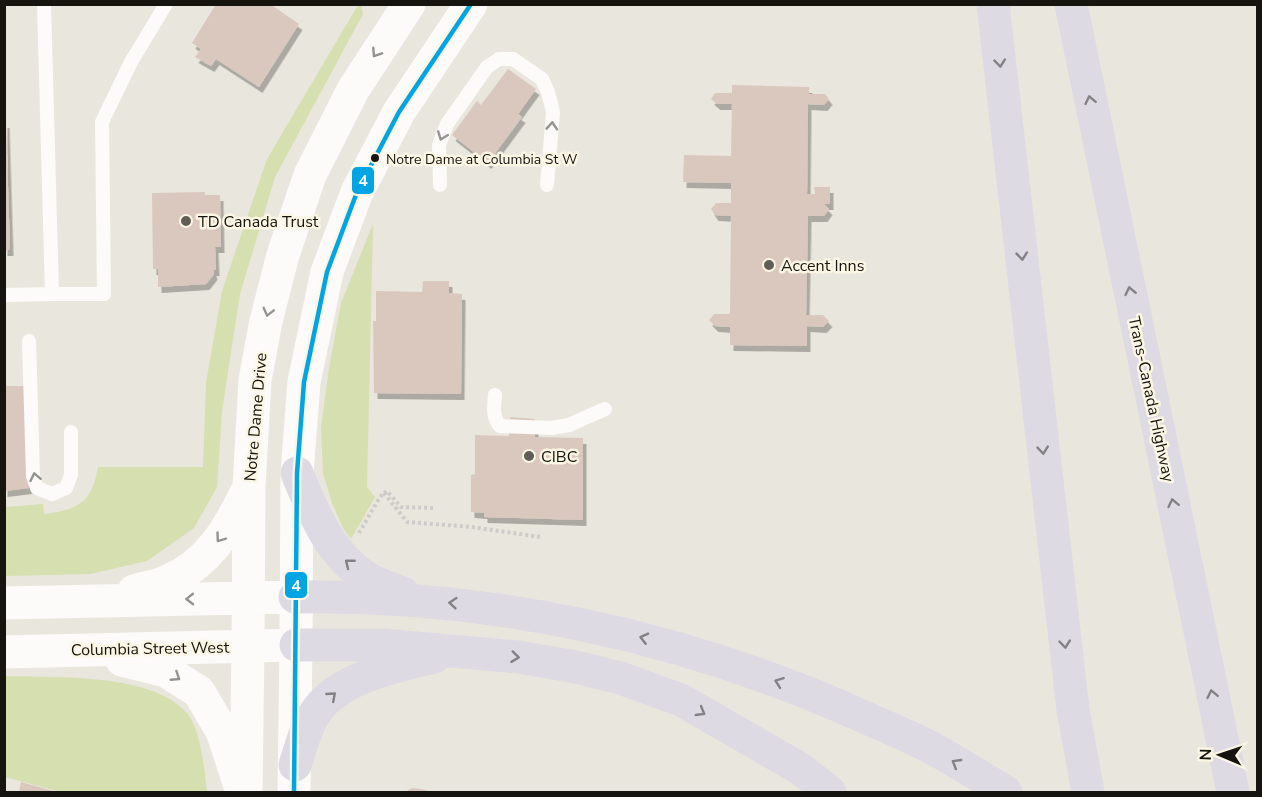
<svg xmlns="http://www.w3.org/2000/svg" width="1262" height="797" viewBox="0 0 1262 797" font-family="'Nunito Sans',sans-serif">
  <style>
    .green { fill: #d6dfb0 }
    .building { fill: #dac8be; filter: url(#shadow) }
    .lines { fill: none; stroke-linecap: round; stroke-linejoin: round }
    .path { stroke: #cdccc9; stroke-width: 4; stroke-dasharray: 3 3; stroke-linecap: butt }
    .service { stroke: #fcfbfa; stroke-width: 14 }
    .tertiary { stroke: #fcfbfa; stroke-width: 33 }
    .secondary { stroke: #fcfbfa; stroke-width: 33 }
    .motorway { stroke: #dedae4; stroke-width: 33 }
    .bus-1-casing { stroke: #fcf6e4; stroke-width: 9 }
    .bus-1 { stroke: #01a5e4; stroke-width: 4.5 }
    .oneway { stroke: #949390 }
    .oneway2 { stroke: #848184 }
    .bus-dot { fill: #16140e; stroke: #fcf6e4; stroke-width: 2 }
    .poi-dot { fill: #605e56; stroke: #fcf6e4; stroke-width: 2 }
    .labels { text-anchor: middle; stroke-width: 5; stroke-linejoin: round; paint-order: stroke }
    .bus-label { font-size: 14px; fill: #16140e; stroke: #fcf6e4; text-anchor: start }
    .poi-label { font-size: 16px; fill: #16140e; stroke: #fcf6e4; text-anchor: start }
    .street-label { font-size: 16px; fill: #16140e; stroke: #fcf6e4 }
    .line-badge { stroke: #fcf6e4; stroke-width: 2 }
    .badge-label { font-size: 16px; text-anchor: middle; font-weight: bold; fill: #fff }
  </style>
  <defs>
    <filter id="shadow"><feDropShadow dx="3.5" dy="6" stdDeviation="0" flood-color="#0004"/></filter>
  </defs>
  <rect width="100%" height="100%" fill="#e9e6dd"/>
  <!-- green -->
  <path class="green" d="M358,5H361L363,14L275,177L240,294L222,411L217,487L194,528L147,561L90,574L5,576V507L43,504L44,514C78,510 92,503 98,467H203L206,383L222,291L267,159Z
    M373,224L367,487L375,497L351,539L343,528L332,503L323,473L321,428L329,368L341,303Z
    M4,676C55,678 157,672 189,716C201,732 205,773 207,792H60L5,777Z"/>
  <!-- building -->
  <path class="building" d="M216,4H270L299,24L259,87L216,59L211,66L195,57L201,49L192,43Z
    M508,69L536,89L518,114L522,117L488,163L452,135L477,101L481,105Z
    M732,85L809,87V94H825L829,99L824,105L808,104L807,194H815L814,187H830V204H824L829,209L824,216H808L806,315H823L829,321L823,327L807,326V346L730,345V327L715,326L709,320L714,314H730L731,216L715,215L711,209L716,203H731V183L683,182L684,155L731,156L732,104H717L711,99L715,93H732Z
    M4,122H6L10,250H4Z
    M205,192V195H220L221,247H215L216,270H213L214,274L206,284L158,287V269H153L152,193Z
    M423,281H449V293L462,294L461,394L374,393L373,321H376V291L422,292Z
    M4,386H28L29,488L4,491Z
    M510,417L535,419V437L583,438V520L484,517V513L471,512V475L475,474V435L509,436Z
    M21,782L57,792H19Z
    M412,788L422,789L432,792H405Z"/>
  <g class="lines">
    <!-- path -->
    <path class="path" d="M384,493L407,522L472,527L540,537
      M384,493L387,491L401,507L434,508
      M359,533L380,497L384,493"/>
    <!-- service -->
    <path class="service" d="M440,185L439,145L447,124L487,67L499,59H513L542,79L548,92L553,112L547,185
      M52,294H104L102,122L131,62L166,4
      M4,295L52,294L44,4
      M29,341L33,476L37,488L52,494L66,488L71,475V432
      M495,395C494,406 492,417 500,426L551,428L569,425L605,409"/>
    <!-- tertiary -->
    <path class="tertiary" d="M246,792L248,646
      M294,792L296,645"/>
    <!-- secondary -->
    <path class="secondary" d="M134,591C144,588 156,586 166,582C208,564 227,532 246,493
      M4,603L295,597
      M248,646L249,487L255,380L266,321L283,255L310,175L353,90L409,4
      M4,652L296,645L297,473L304,382L327,272L357,192L399,112L471,4
      M122,660L166,671L199,692L222,731L242,792"/>
    <!-- motorway -->
    <path class="motorway" d="M993,4L1073,710L1088,792
      M1071,4L1233,792
      M297,473C313,512 330,556 369,579C379,585 392,589 403,593
      M295,597C491,594 684,636 862,716C884,726 907,735 928,746C955,760 980,777 1006,792
      M296,645H382L518,657L576,667L620,678L681,700L799,768L830,792
      M295,765C300,750 306,726 315,713C339,677 395,667 434,657"/>
    <!-- bus-1 casing -->
    <g class="bus-1-casing">
      <path id="bus-1" d="M294,792L297,473L304,382L327,272L357,192L399,112L471,4"/>
    </g>
    <!-- bus-1 -->
    <use href="#bus-1" class="bus-1"/>
  </g>
  <!-- one-way arrows -->
  <defs><path id="oneway-chevron" d="M-2-3.5L2.5 0L-2 3.5" fill="none" stroke-width="1.6" stroke-linecap="round" stroke-linejoin="round" transform="scale(1.5)"/></defs>
  <g class="oneway">
    <use href="#oneway-chevron" transform="translate(376 53) rotate(123)"/>
    <use href="#oneway-chevron" transform="translate(552 126) rotate(-86)"/>
    <use href="#oneway-chevron" transform="translate(442 136) rotate(111)"/>
    <use href="#oneway-chevron" transform="translate(268 312) rotate(104)"/>
    <use href="#oneway-chevron" transform="translate(35 477) rotate(-102)"/>
    <use href="#oneway-chevron" transform="translate(220 538) rotate(126)"/>
    <use href="#oneway-chevron" transform="translate(190 599) rotate(179)"/>
    <use href="#oneway-chevron" transform="translate(176 677) rotate(33)"/>
  </g>
  <g class="oneway2">
    <use href="#oneway-chevron" transform="translate(1000 63) rotate(84)"/>
    <use href="#oneway-chevron" transform="translate(1090 100) rotate(-102)"/>
    <use href="#oneway-chevron" transform="translate(1022 256) rotate(84)"/>
    <use href="#oneway-chevron" transform="translate(1130 291) rotate(-102)"/>
    <use href="#oneway-chevron" transform="translate(1043 450) rotate(84)"/>
    <use href="#oneway-chevron" transform="translate(1173 503) rotate(-102)"/>
    <use href="#oneway-chevron" transform="translate(349 563) rotate(-141)"/>
    <use href="#oneway-chevron" transform="translate(453 603) rotate(-175)"/>
    <use href="#oneway-chevron" transform="translate(644 638) rotate(-166)"/>
    <use href="#oneway-chevron" transform="translate(1065 644) rotate(84)"/>
    <use href="#oneway-chevron" transform="translate(515 657) rotate(7)"/>
    <use href="#oneway-chevron" transform="translate(779 682) rotate(-160)"/>
    <use href="#oneway-chevron" transform="translate(1212 694) rotate(-102)"/>
    <use href="#oneway-chevron" transform="translate(332 696) rotate(-41)"/>
    <use href="#oneway-chevron" transform="translate(701 712) rotate(30)"/>
    <use href="#oneway-chevron" transform="translate(956 763) rotate(-149)"/>
  </g>
  <!-- markers -->
  <circle class="bus-dot" cx="375" cy="158" r="5"/>
  <g class="poi-dot">
    <circle cx="186" cy="221" r="6"/>
    <circle cx="769" cy="265" r="6"/>
    <circle cx="529" cy="456" r="6"/>
  </g>
  <g class="labels">
    <!-- bus labels -->
    <g class="bus-label">
      <text x="386" y="164">Notre Dame at Columbia St W</text>
    </g>
    <!-- poi labels -->
    <g class="poi-label">
      <text x="198" y="227">TD Canada Trust</text>
      <text x="781" y="271">Accent Inns</text>
      <text x="541" y="462">CIBC</text>
    </g>
    <!-- street labels -->
    <g class="street-label">
      <text transform="translate(1152 399) rotate(78)" y="6">Trans-Canada Highway</text>
      <text transform="translate(255 417) rotate(-85)" y="6">Notre Dame Drive</text>
      <text transform="translate(150 648) rotate(-1)" y="6">Columbia Street West</text>
    </g>
  </g>
  <g class="line-badge">
    <rect x="351" y="166" width="24" height="29" rx="6" fill="#01a5e4"/>
    <rect x="284" y="571" width="24" height="28" rx="6" fill="#01a5e4"/>
  </g>
  <g class="badge-label">
    <text x="363" y="186">4</text>
    <text x="296" y="591">4</text>
  </g>
  <!-- border -->
  <rect width="1262" height="797" fill="none" stroke="#16140e" stroke-width="12"/>
  <!-- north arrow -->
  <g transform="translate(1220 755) rotate(272)" stroke="#fcf6e4" stroke-width="4.5" paint-order="stroke">
  <path d="M0-4.5L10 22L0 15L-10 22Z" fill="#16140e"/>
  <text y="-9" font-size="16" font-weight="bold" text-anchor="middle" fill="#16140e">N</text>
  </g>
</svg>
